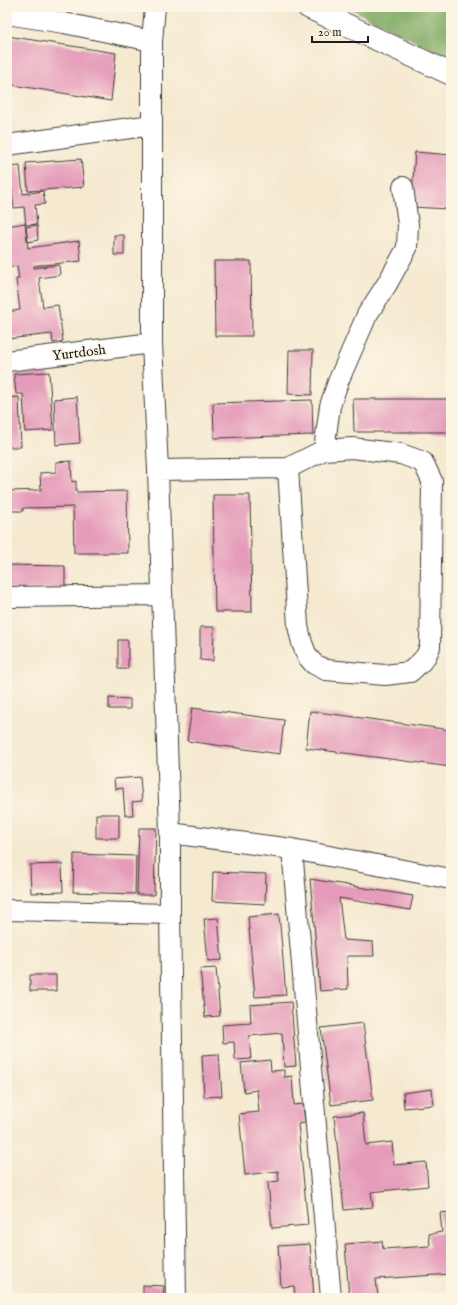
<svg xmlns="http://www.w3.org/2000/svg" width="458" height="1305" viewBox="0 0 458 1305" font-family="'IM FELL English',serif">
  <style>
    .forest { fill: #7fab63; stroke: #4e6440 }
    .building { fill: #e59cba }
    .lines { fill: none; stroke-linecap: round; stroke-linejoin: round }
    .minor-casing { stroke: #3d3b37; stroke-width: 22 }
    .highway-casing { stroke: #3d3b37; stroke-width: 24 }
    .minor { stroke: #fff; stroke-width: 20 }
    .highway { stroke: #fff; stroke-width: 22 }
    .labels { text-anchor: middle; stroke-width: 3.5; stroke-linejoin: round; paint-order: stroke }
    .street-label { font-size: 14px; fill: #1c1c1c; stroke: #fcf5e5 }
  </style>
  <rect width="100%" height="100%" fill="#fcf5e5"/>
  <filter id="ink" filterUnits="userSpaceOnUse"><feTurbulence type="fractalNoise" baseFrequency=".025" numOctaves="2"/><feDisplacementMap in="SourceGraphic" scale="8" xChannelSelector="R" yChannelSelector="G"/><feConvolveMatrix kernelMatrix="1 2 1 2 8 2 1 2 1" color-interpolation-filters="sRGB"/></filter>
  <filter id="wash" filterUnits="userSpaceOnUse"><feTurbulence type="fractalNoise" baseFrequency=".012" numOctaves="4" result="noise"/><feDisplacementMap in="SourceGraphic" scale="16" xChannelSelector="R" yChannelSelector="G"/><feGaussianBlur stdDeviation="0.9" result="paint"/><feColorMatrix in="noise" values="0 0 0 0 0 0 0 0 0 0 0 0 0 0 0 0 0 1.4 0 .05"/><feComposite in="paint" operator="in"/></filter>
  <g filter="url(#wash)">
    <rect width="100%" height="100%" fill="#f5e9d0"/>
    <!-- forest -->
    <path class="forest" d="M348,7H447L451,14V59Z"/>
    <g id="blocks">
      <!-- building -->
      <path class="building" d="M7,36L116,53L111,101L7,84Z
        M415,152L451,155V182L449,209L411,207Z
        M81,159L84,187L28,191L26,163Z
        M20,166L23,194L43,191L45,204L35,205L37,224L26,225L24,207L14,208L9,167Z
        M25,223L28,248L79,241L81,261L34,266V268L59,265L60,275L39,278L43,307L58,305L63,341L53,343L52,334L7,339V312L20,310L16,279H19L17,266L7,268V226Z
        M37,225L38,240L28,242L26,227Z
        M114,235H124V255H114Z
        M214,261H251L252,336H215Z
        M289,350H313L312,395L288,394Z
        M49,372L53,430L25,432L23,394H16L14,374Z
        M19,397L21,447H7V398Z
        M77,397L80,443L56,445L54,399Z
        M353,399H451V432H354Z
        M312,400L313,435L214,438L213,403Z
        M71,461L72,482L76,481V492L127,491L128,553H74L73,507L23,508V511H7V495H10V491L41,490L40,473L56,472V462Z
        M213,495H250L252,612H215Z
        M7,565L65,566V589H7Z
        M200,627H214L213,661L200,660Z
        M118,640H128V669H118Z
        M109,698L130,699V709H109Z
        M192,708L284,720L280,754L187,741Z
        M310,711L451,730V767L306,748Z
        M140,777L142,801L132,802L133,815H125L123,788L115,789L114,779Z
        M96,814H119V838H96Z
        M139,828H156L154,895H137Z
        M74,854L136,856L135,894L73,892Z
        M62,864L63,892L31,893L30,865Z
        M213,872L266,874L265,904L212,901Z
        M310,879L413,896L410,910L339,898L344,940L373,942L374,956H347L348,989L320,991Z
        M279,914L286,995L255,997L248,917Z
        M218,918L222,960L208,961L204,919Z
        M216,968L220,1016L205,1017L200,969Z
        M30,975H56V991H30Z
        M291,1002L296,1066L284,1067L282,1033L249,1036L251,1059L235,1060L234,1042L223,1043L222,1025L251,1023L250,1005Z
        M363,1023L373,1100L331,1105L321,1028Z
        M219,1054L222,1096L204,1097L202,1055Z
        M270,1060L271,1071L284,1070V1077L292,1076L294,1105L303,1104L305,1123L298,1124L308,1225L272,1228L268,1182L279,1181L278,1171L245,1175L239,1114L259,1112L257,1090L244,1092L241,1063Z
        M432,1089L434,1105L404,1108L403,1093Z
        M363,1113L366,1145L392,1142L394,1165L426,1162L428,1186L371,1192L373,1207L344,1210L334,1116Z
        M451,1212V1274L376,1279L378,1298H349L345,1244L382,1241L383,1249L430,1246L429,1234L442,1232L440,1213Z
        M310,1244L314,1298H295L294,1286L281,1287L278,1246Z
        M143,1285L164,1286L163,1298H143Z"/>
    </g>
  </g>
  <g filter="url(#ink)">
    <use href="#blocks" fill-opacity="0" stroke="#3d3b37" stroke-width="1"/>
    <g class="lines">
      <!-- minor casing -->
      <g class="minor-casing">
        <path id="minor" d="M155,7L152,41V343L158,470L170,833L292,849L451,879
          M7,14L64,23L152,41
          M7,145L152,125
          M7,361L152,343
          M324,450L330,406L338,382L367,315L387,284L407,248L408,224L403,187
          M158,470L288,468L324,450L352,448L401,454L423,462L432,481L430,647L426,656L421,662L410,672L385,675L326,670L314,664L307,656L302,643L298,626L288,468
          M7,597L162,595
          M170,833V914L176,1298
          M292,849L331,1298
          M7,910L170,914"/>
      </g>
      <!-- highway casing -->
      <g class="highway-casing">
        <path id="highway" d="M308,7L451,74"/>
      </g>
      <!-- minor -->
      <use href="#minor" class="minor"/>
      <!-- highway -->
      <use href="#highway" class="highway"/>
    </g>
  </g>
  <g class="labels">
    <!-- street labels -->
    <g class="street-label">
      <text transform="translate(79 352) rotate(-7)" y="5">Yurtdosh</text>
    </g>
  </g>
  <!-- margin -->
  <rect width="458" height="1305" fill="none" stroke="#fcf5e5" stroke-width="24"/>
  <!-- scale -->
  <path d="M312 36v6h56v-6" fill="none" stroke="#1c1c1c" stroke-width="2"/>
  <text x="318" y="36" font-size="12" fill="#1c1c1c" stroke="#fcf5e5" stroke-width="3" paint-order="stroke">20 m</text>
</svg>
